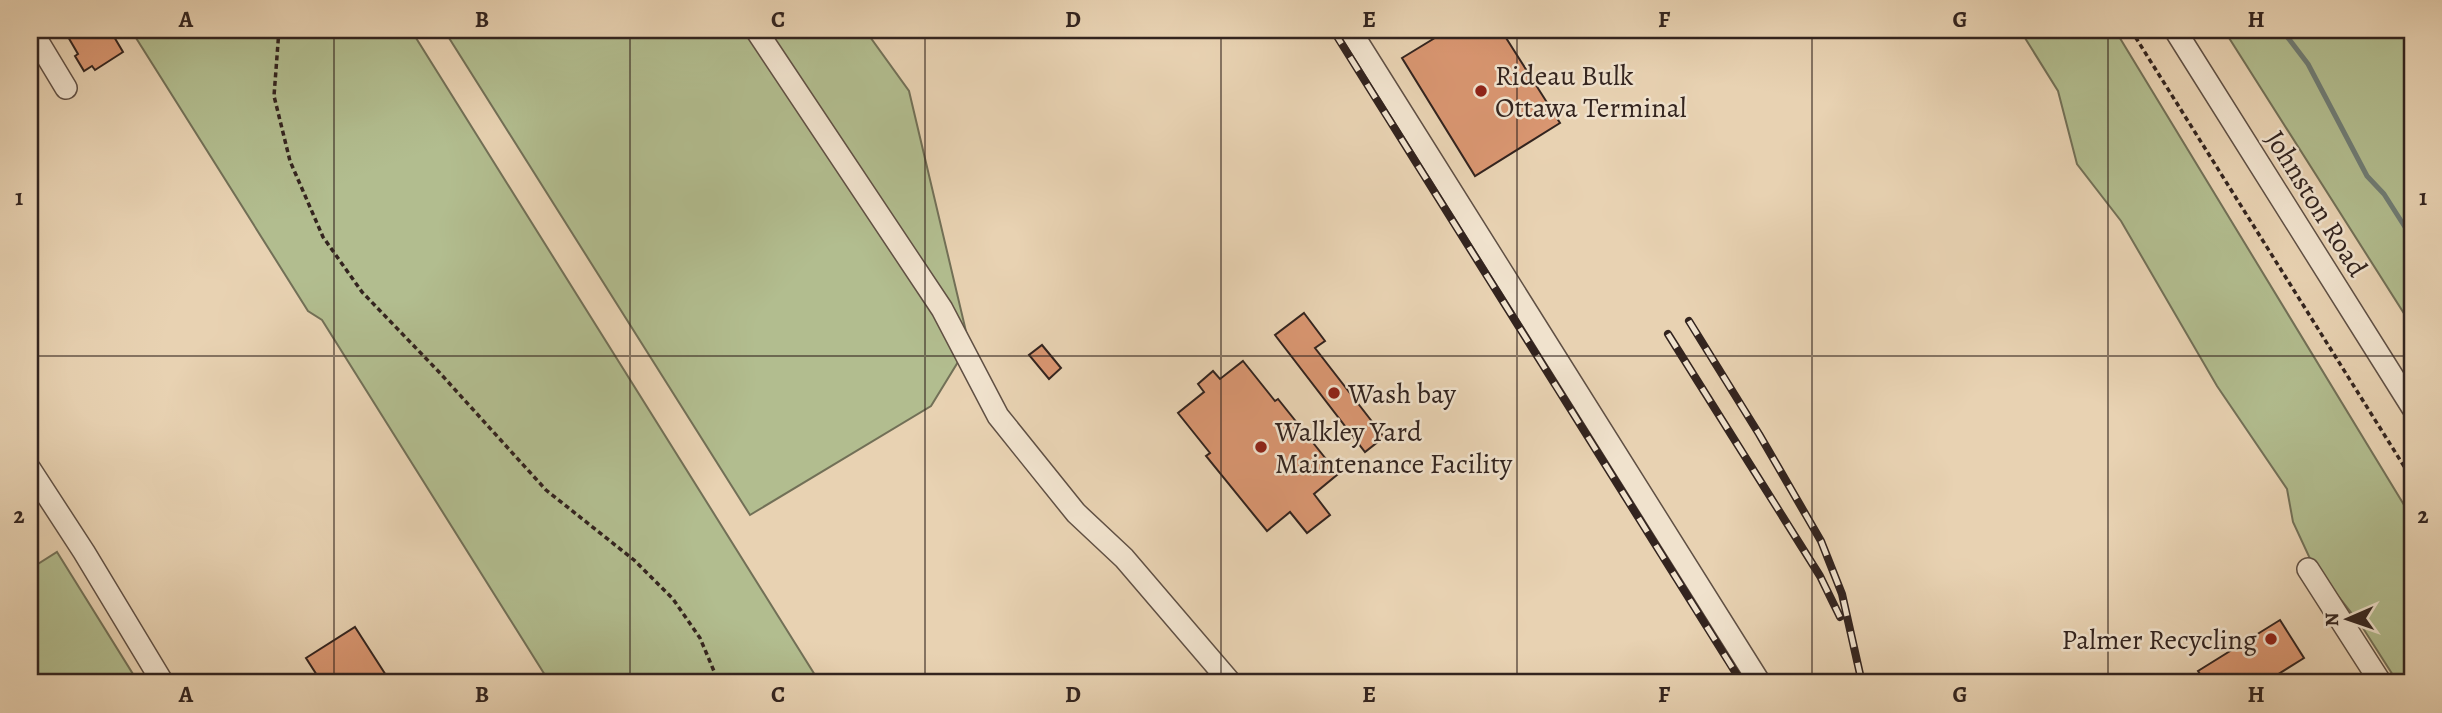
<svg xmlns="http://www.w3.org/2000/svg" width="2442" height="713" viewBox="0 0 2442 713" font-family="Alegreya,serif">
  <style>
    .green { fill: #b2bd8f; stroke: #727057; stroke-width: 2 }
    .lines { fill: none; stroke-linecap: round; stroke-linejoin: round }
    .stream { stroke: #6f7c75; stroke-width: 5 }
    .building { fill: #d99671; stroke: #33241f; stroke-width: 2 }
    .minor-casing { stroke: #605044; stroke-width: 24 }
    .path { stroke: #33241f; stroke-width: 3.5; stroke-dasharray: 5 3.5; stroke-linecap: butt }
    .minor { stroke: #f0e2cd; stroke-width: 21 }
    .rail-casing { stroke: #33241f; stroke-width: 8 }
    .rail { stroke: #f0e2cd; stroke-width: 5; stroke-dasharray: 16; stroke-linecap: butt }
    .grid { fill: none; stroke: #33241f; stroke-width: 2; stroke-opacity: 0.55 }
    .poi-dot { fill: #8f2418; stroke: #f0e2cd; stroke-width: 2.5 }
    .labels { text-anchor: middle; stroke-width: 5; stroke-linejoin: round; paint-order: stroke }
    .poi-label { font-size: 28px; fill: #33241f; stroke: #f0e2cd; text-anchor: start }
    .street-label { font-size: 28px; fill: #33241f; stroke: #f0e2cd }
    .neatline { fill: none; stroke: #33241f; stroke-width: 2.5 }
    .grid-label { font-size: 23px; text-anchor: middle; font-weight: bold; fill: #33241f }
  </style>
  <rect width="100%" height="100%" fill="#e8d2b2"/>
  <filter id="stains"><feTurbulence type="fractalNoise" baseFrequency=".00286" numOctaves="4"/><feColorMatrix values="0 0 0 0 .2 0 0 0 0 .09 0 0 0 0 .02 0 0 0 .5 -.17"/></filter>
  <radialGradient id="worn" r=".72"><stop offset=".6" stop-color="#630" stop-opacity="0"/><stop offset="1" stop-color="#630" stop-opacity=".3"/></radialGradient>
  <!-- green -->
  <path class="green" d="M131,30H411L820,683H550L322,320L308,311Z
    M444,30H865L909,91L969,344L931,406L750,515Z
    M2020,30H2115L2412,518V683H2398L2361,625L2312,563L2293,522L2287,489L2217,386L2121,221L2077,164L2058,91Z
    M2224,30H2412V326Z
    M57,552L138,682L139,683H30V569Z"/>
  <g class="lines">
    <!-- stream -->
    <path class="stream" d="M2282,30L2308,64L2367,176L2384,194L2412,238"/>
  </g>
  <!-- building -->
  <path class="building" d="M64,30H110L123,52L95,70L92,66L84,71L75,56L78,54Z
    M1448,30H1501L1560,123L1475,176L1402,58Z
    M1304,313L1325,341L1315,348L1384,437L1365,452L1275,335Z
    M1042,345L1061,368L1049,379L1029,355Z
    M1243,361L1275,401L1278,399L1338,474L1314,494L1330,515L1307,533L1290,512L1267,531L1206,456L1210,453L1178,413L1204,392L1198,384L1213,371L1220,379Z
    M2280,620L2304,658L2264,683H2206L2198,671Z
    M355,627L391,683H322L306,658Z"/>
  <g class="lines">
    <!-- minor casing -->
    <g class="minor-casing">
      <path id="minor" d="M31,30L66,88
        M756,30L942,309L998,416L1076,513L1124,558L1231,683
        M1350,30L1760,683
        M2175,30L2412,407
        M30,469L84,552L163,683
        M2308,569L2381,683"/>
    </g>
    <!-- path -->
    <path class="path" d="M279,30L274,96L290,161L323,237L362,292L439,372L546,490L634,560L673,599L700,638L719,683
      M2131,30L2412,479
      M2400,30L2412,50"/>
    <!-- minor -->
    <use href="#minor" class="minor"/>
    <!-- rail casing -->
    <g class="rail-casing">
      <path id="rail" d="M1333,30L1742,683
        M1689,321L1759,434L1821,541L1842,594L1862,683
        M1668,334L1820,576L1840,617"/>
    </g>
    <!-- rail -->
    <use href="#rail" class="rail"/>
  </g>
  <!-- grid -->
  <path class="grid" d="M334,30V683M630,30V683M925,30V683M1221,30V683M1517,30V683M1812,30V683M2108,30V683M30,356H2412"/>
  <!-- markers -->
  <g class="poi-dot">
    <circle cx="1481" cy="91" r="7"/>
    <circle cx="1334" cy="393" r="7"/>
    <circle cx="1261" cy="447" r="7"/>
    <circle cx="2271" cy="639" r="7"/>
  </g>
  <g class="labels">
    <!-- poi labels -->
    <g class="poi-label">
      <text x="1495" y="85">Rideau Bulk<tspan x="1495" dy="32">Ottawa Terminal</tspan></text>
      <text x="1348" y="403">Wash bay</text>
      <text x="1275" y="441">Walkley Yard<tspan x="1275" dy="32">Maintenance Facility</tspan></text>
      <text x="2257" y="649" text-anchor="end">Palmer Recycling</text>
    </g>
    <!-- street labels -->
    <g class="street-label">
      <text transform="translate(2317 203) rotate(58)" y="10">Johnston Road</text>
    </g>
  </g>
  <!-- margin -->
  <rect width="2442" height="713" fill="none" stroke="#e8d2b2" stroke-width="77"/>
  <!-- north arrow -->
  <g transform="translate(2348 619) rotate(268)" stroke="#f0e2cd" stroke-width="5" paint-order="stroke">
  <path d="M0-5L12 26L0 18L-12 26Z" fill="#33241f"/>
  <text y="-10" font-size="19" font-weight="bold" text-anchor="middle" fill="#33241f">N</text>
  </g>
  <rect x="38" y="38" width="2366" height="636" class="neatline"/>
  <g class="grid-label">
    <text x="186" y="27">A</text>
    <text x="482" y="27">B</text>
    <text x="778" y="27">C</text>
    <text x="1073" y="27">D</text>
    <text x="1369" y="27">E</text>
    <text x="1664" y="27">F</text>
    <text x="1960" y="27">G</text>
    <text x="2256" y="27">H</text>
    <text x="19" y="205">1</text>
    <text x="2423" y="205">1</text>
    <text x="19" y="523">2</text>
    <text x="2423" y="523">2</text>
    <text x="186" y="702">A</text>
    <text x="482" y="702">B</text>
    <text x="778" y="702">C</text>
    <text x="1073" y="702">D</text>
    <text x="1369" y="702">E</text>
    <text x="1664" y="702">F</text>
    <text x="1960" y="702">G</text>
    <text x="2256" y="702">H</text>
  </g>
  <rect width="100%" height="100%" filter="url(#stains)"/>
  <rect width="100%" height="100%" fill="url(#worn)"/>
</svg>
